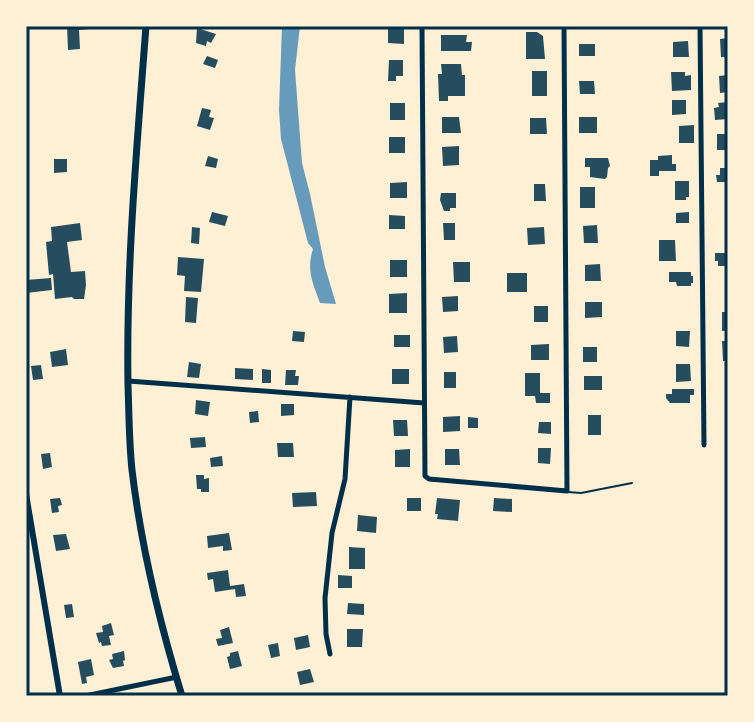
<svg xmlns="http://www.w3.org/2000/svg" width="754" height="722" viewBox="0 0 754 722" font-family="Arial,sans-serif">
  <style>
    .water { fill: #669bbc }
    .building { fill: #264d5e }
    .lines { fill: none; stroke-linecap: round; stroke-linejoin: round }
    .service { stroke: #003049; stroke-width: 2 }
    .minor { stroke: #003049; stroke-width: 5 }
    .tertiary { stroke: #003049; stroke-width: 6 }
    .primary { stroke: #003049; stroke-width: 7 }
    .neatline { fill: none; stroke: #003049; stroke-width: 3 }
  </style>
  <rect width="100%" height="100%" fill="#fdf0d5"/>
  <!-- water -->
  <path class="water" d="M282,26H300L295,70L302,163L310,194L325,267L336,304L320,303C313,283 306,271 313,249L308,243L281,139L279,110Z"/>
  <!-- building -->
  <path class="building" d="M67,26H88L89,29L79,30L80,49L68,50Z
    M197,28L216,34L211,43L207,41L206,46L196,43Z
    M388,28H404V44L388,43Z
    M526,32H537L543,36L545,59H526Z
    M441,35H467L466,42H472L471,51H441Z
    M728,38V57H721L720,39Z
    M688,41L689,57H673V42Z
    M579,44H595V56H579Z
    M207,56L218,60L215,68L203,64Z
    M389,60H403V76H396V81H388Z
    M441,64H461L462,75H465V96H448V101H439L438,74H442Z
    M532,71H547V96H532Z
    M671,72H685V76L691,75V90L672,91Z
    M728,75V92L720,93L719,76Z
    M579,81H594L595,94H580Z
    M672,100H686V114L672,115Z
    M728,102V119L715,120L714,108L719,107L718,103Z
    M390,103H405V120H390Z
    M202,108L211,110L209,117L214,118L210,130L197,126Z
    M442,117H459L461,133H442Z
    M579,117H597V133H579Z
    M530,118H546L547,134H530Z
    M694,125V143H679V126Z
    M717,134H728V150H717Z
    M389,137H405V153H389Z
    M459,146V165L443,166L442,147Z
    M672,155V164H676V171H659V176H650V160H658V156Z
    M208,156L218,159L216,168L205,166Z
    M585,158H608L610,166L608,168L607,177L605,179L590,177V167H585Z
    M54,159H67V172L54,173Z
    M720,168H728V178H725V182H717L716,175H720Z
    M675,181H689V197H686V200H675Z
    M407,182V198H390V183Z
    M534,184H545L546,201H534Z
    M580,187H595V208H580Z
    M441,193H456V208H450V211H444L440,200Z
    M212,212L228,216L225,226L209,222Z
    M689,212V223H676V213Z
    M389,215L405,216V229H389Z
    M80,223L82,240L67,242L71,272L85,271L86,285L84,299H74L72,297L55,299L53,274L49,275L46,242L52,241L51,227Z
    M443,223H455V240H444Z
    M597,225L598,243H584L583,226Z
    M192,227L200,228L199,244L191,243Z
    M544,227L545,244L528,245L527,228Z
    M659,240H675L676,261H659Z
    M715,253H728V266H718V261H715Z
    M178,257L204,259L201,292L184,291L185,276L177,275Z
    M390,260H407V277H390Z
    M453,262H470V282H454Z
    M600,264L601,281H585V265Z
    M669,272H691V276H693V283H691V286H677L676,282H669Z
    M507,273H527V292H507Z
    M51,278L52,290L26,293V280Z
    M407,293V313H389V294Z
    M458,296V311L443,312L442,297Z
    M186,297L198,298L196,323L185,322Z
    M585,302H602V317L585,318Z
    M534,306H548V322H534Z
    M722,312H728V331H722Z
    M293,331L305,332L304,342L292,341Z
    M676,331H690L689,347L676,346Z
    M394,335H410V347H394Z
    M457,336L458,352L444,353L443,337Z
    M722,341H728V361H723Z
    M549,344V360H531V345Z
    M583,347H597V362H583Z
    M66,349L68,365L52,367L50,352Z
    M189,362L201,364L199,378L187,377Z
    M676,364H690L691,381L676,382Z
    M41,365L43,379L33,380L31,366Z
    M235,368L253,369V380L235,379Z
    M262,369L271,370V383H262Z
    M392,369H409V384H392Z
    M286,370H296L295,376H299L298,385H285Z
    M444,372H456V388H444Z
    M525,373H540V393H550V403H536L535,396H525Z
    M584,376H602V390H584Z
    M672,389H694V395H690V403H670L666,398V394H672Z
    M196,400L210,402L208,416L195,414Z
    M281,404H294V415L281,416Z
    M258,411L259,422L250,423L249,412Z
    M588,415H601V435H588Z
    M460,416V431L443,432V417Z
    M468,417L478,418V428H468Z
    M393,420H407L408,436H394Z
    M539,422H551V434L538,433Z
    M205,437L206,447L191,448L190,438Z
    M277,443H293L294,457H278Z
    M538,448H551L550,464L538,463Z
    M410,449V467H395V450Z
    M445,449H459L460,465H445Z
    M50,453L52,467L43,469L41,454Z
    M222,456L223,466L211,467L210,458Z
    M196,475H204V479L209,478V492H201V489H197Z
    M316,492L317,506L293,507L292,493Z
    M60,498L62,505L58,506L59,512L52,513L50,499Z
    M407,498H421V511H407Z
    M437,498L460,500L458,521L437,519L438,514H435Z
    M494,498L512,499V512L493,511Z
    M358,515L377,517L376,533L357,531Z
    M229,533L232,550L223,551V546L208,548L207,536Z
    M66,534L70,549L56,551L53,535Z
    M349,547L365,548V569H349Z
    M228,570L230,586L244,584L246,596L236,597L235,589L215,592L213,579L208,580L207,573Z
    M338,575L352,576V588H338Z
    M348,603L364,604V615L347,614Z
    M72,604L74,617L66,618L64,605Z
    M111,623L114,635L109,636L111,645L102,646L101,642L99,643L96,633L103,632L102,626Z
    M229,627L233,643L218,646L216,639L222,638L220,630Z
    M347,629H363L362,647H347Z
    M308,635L310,647L296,650L294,638Z
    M278,643L280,656L271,658L268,645Z
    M124,651L125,660L123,661L124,666L113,668L109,660L113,659L112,654Z
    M238,651L242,666L230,669L227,657L230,656V653Z
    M91,659L94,675L86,677L87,683L82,684L78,662Z
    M310,669L314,682L300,685L297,672Z"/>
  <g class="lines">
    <!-- service -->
    <path class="service" d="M568,492L581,493L632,483"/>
    <!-- minor -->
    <path class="minor" d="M422,26L425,476L429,479L567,491L564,26
      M700,26L704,445
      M128,381L424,403
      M330,654L326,634L325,598L332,533L345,479L350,397
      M85,696L177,677"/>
    <!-- tertiary -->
    <path class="tertiary" d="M26,494L60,696"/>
    <!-- primary -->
    <path class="primary" d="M146,26C137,146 126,265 128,385C129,413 129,442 132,470C141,546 160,624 182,696"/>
  </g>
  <!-- border -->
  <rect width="754" height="722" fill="none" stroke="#fdf0d5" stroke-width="56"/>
  <rect x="28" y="28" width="698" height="666" class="neatline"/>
</svg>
